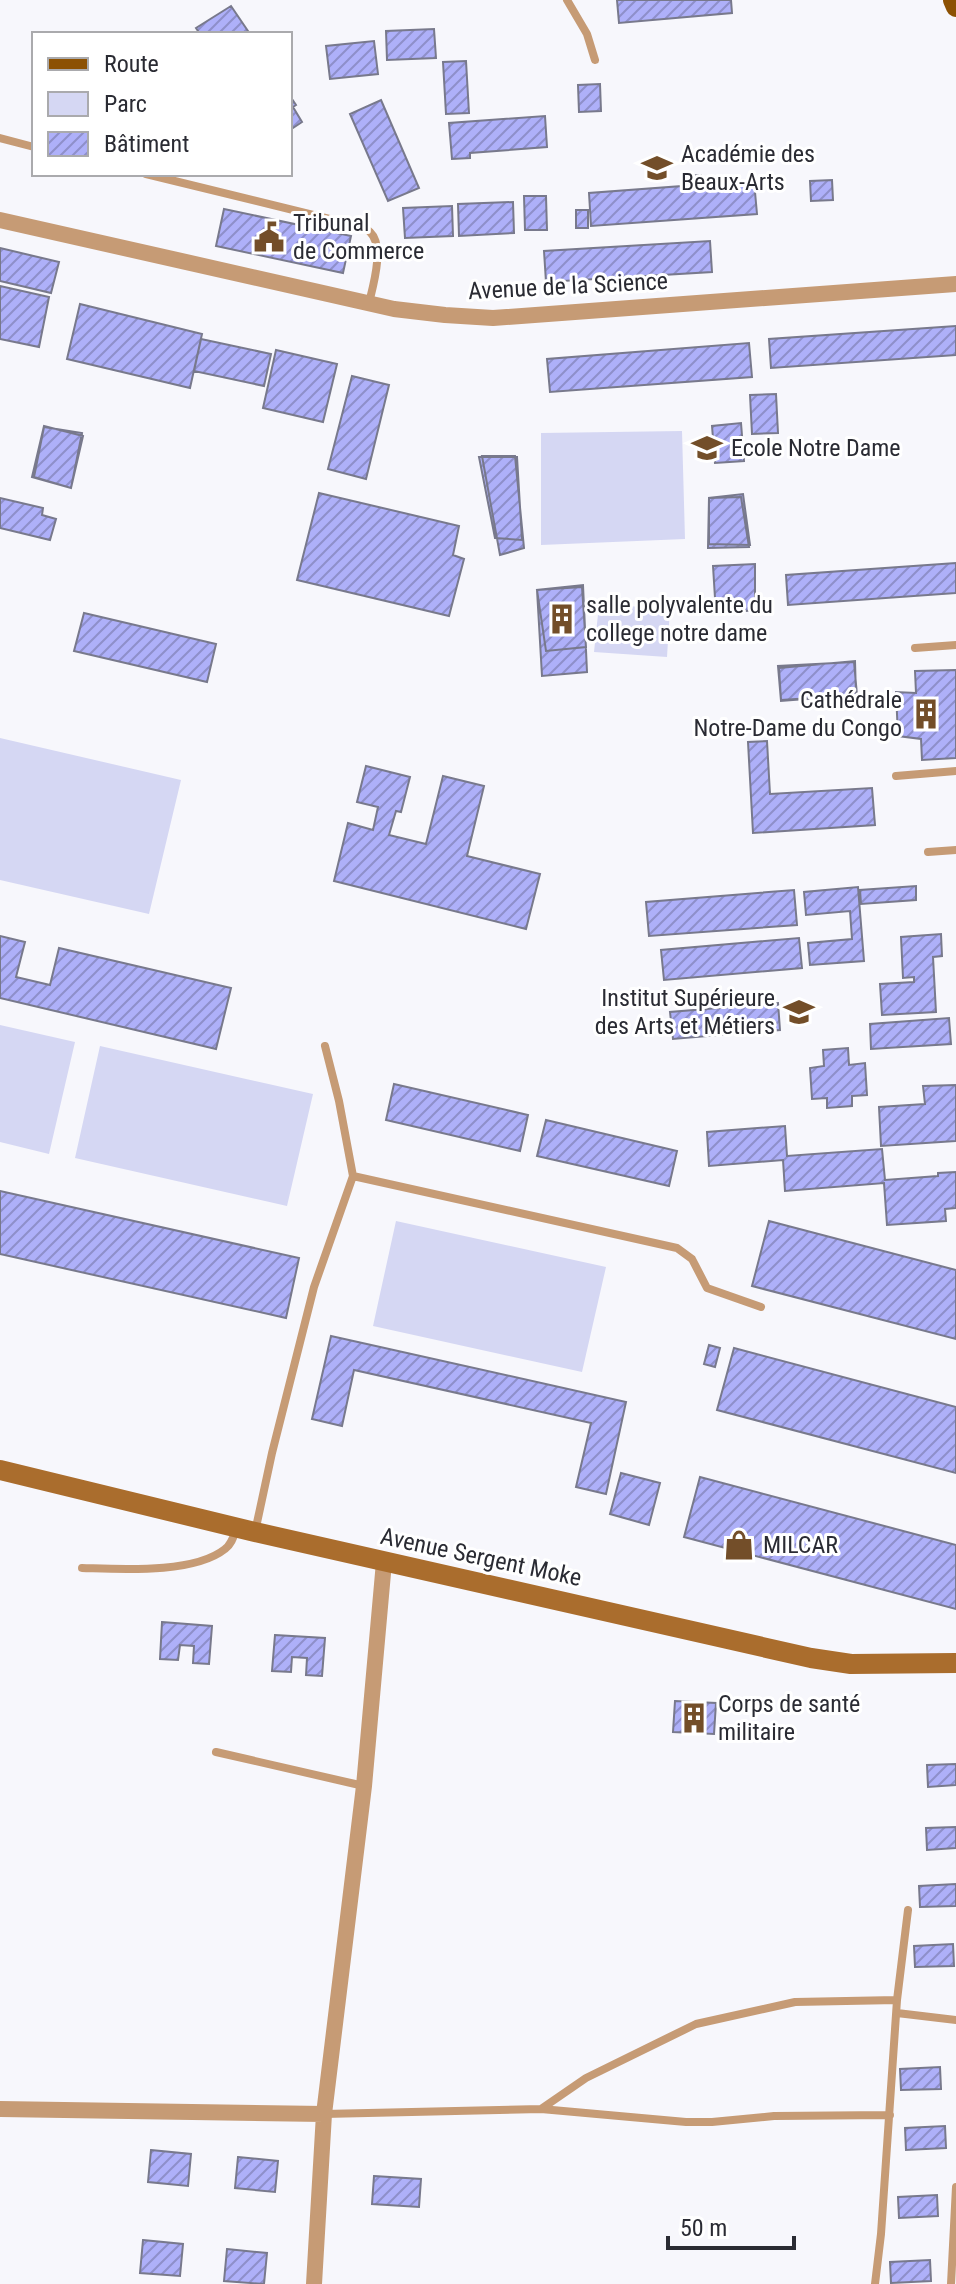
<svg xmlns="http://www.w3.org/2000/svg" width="956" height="2284" viewBox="0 0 956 2284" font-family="'Roboto Condensed',sans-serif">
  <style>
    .green { fill: #d5d7f3 }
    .building { fill: url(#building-hatch); stroke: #78798c; stroke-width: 2 }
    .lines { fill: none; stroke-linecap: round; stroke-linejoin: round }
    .lane { stroke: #c69b75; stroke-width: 8 }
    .street { stroke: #c69b75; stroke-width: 16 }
    .secondary { stroke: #aa6d2d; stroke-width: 20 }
    .primary { stroke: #8c5103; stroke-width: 20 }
    .labels { text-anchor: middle; stroke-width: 6; stroke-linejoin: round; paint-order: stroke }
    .poi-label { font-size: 24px; fill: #2a2b33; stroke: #fff; text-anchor: start }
    .street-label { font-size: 24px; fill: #2a2b33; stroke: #fff }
  </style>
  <defs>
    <pattern id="building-hatch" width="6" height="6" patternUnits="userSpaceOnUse" patternTransform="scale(2)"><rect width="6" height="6" fill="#aeb0f9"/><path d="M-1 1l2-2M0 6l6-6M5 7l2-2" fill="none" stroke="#8e8fca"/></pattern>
  </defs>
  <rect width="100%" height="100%" fill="#f7f7fc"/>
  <!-- green -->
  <path class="green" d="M682,431L685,539L541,545V433Z
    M599,605L670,608L667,657L594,652Z
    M0,738L181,780L149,914L0,880Z
    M0,1025L75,1042L49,1154L0,1142Z
    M100,1046L313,1094L287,1206L75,1158Z
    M396,1221L606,1267L582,1372L373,1326Z"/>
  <!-- building -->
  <path class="building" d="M617,0H731L732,13L619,23Z
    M231,6L250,34H200L196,28Z
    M434,29L436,58L387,60L386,31Z
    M374,41L378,74L330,79L326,46Z
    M466,61L469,113L446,114L443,62Z
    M600,84L601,111L579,112L578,85Z
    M290,96L296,105L293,107L302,122L290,130Z
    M381,100L419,188L388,201L350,114Z
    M545,116L547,147L470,153V158L452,159L449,123Z
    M701,175V185L754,181L757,214L591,226L589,193L682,186V176Z
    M832,180L833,200L811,201L810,181Z
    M524,196H546L547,230H525Z
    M513,202L514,233L459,236L458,204Z
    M452,206L453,236L405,238L403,208Z
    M224,209L351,236L343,273L216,246Z
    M576,210H588V228H576Z
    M710,241L712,272L546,282L544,251Z
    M0,248L59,262L51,293L0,281Z
    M0,286L49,297L39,347L0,339Z
    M80,304L202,334L190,388L67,359Z
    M956,326V355L771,368L769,339Z
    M201,339L271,354L264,386L194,371Z
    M749,343L752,377L550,392L547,359Z
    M276,350L337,364L323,422L263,408Z
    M352,376L389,385L366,479L328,469Z
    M776,394L778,433L752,434L750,395Z
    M741,423L744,461L715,463L712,426Z
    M44,426L83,436L71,488L32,477Z
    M44,427L82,433L71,488L34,477Z
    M482,456H515L524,548L500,555Z
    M479,457H517L522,540L495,538Z
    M319,493L459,526L453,555L464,559L449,616L297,580Z
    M743,494L750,545L709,544V498Z
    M741,497L749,547L708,548L709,498Z
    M0,498L43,508L42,515L56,519L50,540L0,528Z
    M956,563V593L788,605L786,575Z
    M755,564V610L716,614L713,566Z
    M583,585L587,672L542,676L537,590Z
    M582,587L586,647L546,651L537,590Z
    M84,613L216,644L207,682L74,651Z
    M855,661L856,695L781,700L779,668Z
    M854,662L857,695L781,701L778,666Z
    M956,670V758L922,760L921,739L898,736L896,692L916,693L915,671Z
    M767,741L770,794L872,788L875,825L753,833L748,742Z
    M366,766L410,777L401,812L396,811L389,835L426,844L443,776L484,786L467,856L540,874L526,929L334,881L348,823L373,830L378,807L357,802Z
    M916,886V900L861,904L860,890Z
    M858,887L864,961L810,965L808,943L852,939L850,911L806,915L804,892Z
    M794,890L797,925L649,936L646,902Z
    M941,934L942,956L933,957L936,1012L882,1015L880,984L914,982V977L903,978L901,937Z
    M0,936L25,942L16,977L50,985L59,948L231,988L216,1049L0,998Z
    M799,938L802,968L664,980L661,950Z
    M778,1003L780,1030L673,1039L670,1012Z
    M949,1018L951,1044L871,1049L870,1024Z
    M848,1048L849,1065L865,1063L867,1095L852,1096V1106L827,1108V1098L812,1099L810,1068L824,1066L823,1050Z
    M394,1084L528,1115L520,1151L386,1120Z
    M956,1085V1141L881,1146L879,1107L925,1104L923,1086Z
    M546,1120L677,1151L669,1186L537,1156Z
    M785,1126L787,1156L882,1149L885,1180L938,1176V1173L956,1172V1208L945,1209L946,1221L887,1225L884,1183L785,1191L783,1160L709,1166L707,1132Z
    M0,1191L299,1258L286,1318L0,1254Z
    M769,1221L956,1270V1339L752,1286Z
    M331,1336L626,1402L606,1494L576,1487L591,1423L354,1370L342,1426L312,1419Z
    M709,1345L720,1348L715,1367L704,1364Z
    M734,1348L956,1407V1473L717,1410Z
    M621,1473L660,1483L649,1525L610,1514Z
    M700,1477L956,1545V1609L684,1537Z
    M162,1622L212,1626L209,1664L193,1663L194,1646L180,1645L178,1660L160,1659Z
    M275,1635L325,1638L322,1676L306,1675L307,1658L292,1657L291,1672L272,1671Z
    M675,1701L716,1703L714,1734L673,1732Z
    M956,1764V1785L928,1787L927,1765Z
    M956,1827V1848L927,1850L926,1828Z
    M956,1884V1906L920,1907L919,1886Z
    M953,1944L954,1966L915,1967L914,1946Z
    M940,2067L941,2089L901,2090L900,2069Z
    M945,2126L946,2148L906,2150L905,2128Z
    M151,2150L191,2154L188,2186L148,2182Z
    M238,2157L278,2161L275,2192L235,2188Z
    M374,2176L421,2179L419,2207L372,2204Z
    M937,2195L938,2216L899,2218L898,2197Z
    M143,2240L183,2244L180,2276L140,2273Z
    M227,2249L267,2253L264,2284L224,2281Z
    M930,2260L931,2281L891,2283L890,2262Z"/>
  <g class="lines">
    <!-- lane -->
    <path class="lane" d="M567,0L587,34L595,60
      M0,138L34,147
      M146,174L358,226C362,228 367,229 370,232C385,246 373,286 369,303
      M915,648L956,645
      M896,776L956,771
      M928,852L956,850
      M353,1176L677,1248L692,1259L707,1288L761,1307
      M255,1532L272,1453L314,1287L353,1176L339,1101L325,1046
      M82,1568C120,1569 194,1574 225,1549C232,1544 234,1535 237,1527
      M216,1752L364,1786
      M897,2013L956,2020
      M541,2109L586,2078L696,2024L795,2002L897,2000
      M324,2114L541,2109L686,2122H712L774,2116L890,2115
      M875,2284L881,2234L897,2000L908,1910
      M951,2284L956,2187"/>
    <!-- street -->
    <path class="street" d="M0,220L394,309L445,315L493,318L956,284
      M0,2109L324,2114
      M314,2284L324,2114L364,1786L384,1562"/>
    <!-- secondary -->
    <path class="secondary" d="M0,1470L255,1532L811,1658L851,1664L956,1663"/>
    <!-- primary -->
    <path class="primary" d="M953,0L956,7"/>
  </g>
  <!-- icons -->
  <defs>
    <g id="university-bare" transform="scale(2.4)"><path d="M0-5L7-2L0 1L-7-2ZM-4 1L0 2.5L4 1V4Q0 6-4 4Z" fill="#734e29" stroke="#fff" stroke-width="2.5" paint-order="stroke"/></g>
    <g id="civic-bare" transform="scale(2.4)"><path d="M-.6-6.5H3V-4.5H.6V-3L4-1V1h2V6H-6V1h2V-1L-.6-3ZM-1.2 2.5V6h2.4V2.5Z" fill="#734e29" stroke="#fff" stroke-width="2.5" paint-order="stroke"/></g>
    <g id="school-bare" transform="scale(2.4)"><path d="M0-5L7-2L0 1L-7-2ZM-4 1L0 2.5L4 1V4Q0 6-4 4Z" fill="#734e29" stroke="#fff" stroke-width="2.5" paint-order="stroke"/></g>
    <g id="building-bare" transform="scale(2.4)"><path d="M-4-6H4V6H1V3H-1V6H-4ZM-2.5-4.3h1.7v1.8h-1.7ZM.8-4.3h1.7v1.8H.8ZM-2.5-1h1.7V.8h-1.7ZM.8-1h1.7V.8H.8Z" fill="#734e29" stroke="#fff" stroke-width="2.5" paint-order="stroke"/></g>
    <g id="shop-bare" transform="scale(2.4)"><path d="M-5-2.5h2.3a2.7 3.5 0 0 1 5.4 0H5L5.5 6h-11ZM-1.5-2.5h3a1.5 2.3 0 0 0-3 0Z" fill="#734e29" stroke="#fff" stroke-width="2.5" paint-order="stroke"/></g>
  </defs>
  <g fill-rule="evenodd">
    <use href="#university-bare" x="657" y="168"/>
    <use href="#civic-bare" x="269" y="237"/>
    <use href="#school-bare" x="707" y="448"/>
    <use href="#building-bare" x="562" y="619"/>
    <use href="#building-bare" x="926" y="714"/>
    <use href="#university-bare" x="799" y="1012"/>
    <use href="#shop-bare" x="739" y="1545"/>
    <use href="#building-bare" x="694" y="1718"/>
  </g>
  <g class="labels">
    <!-- poi labels -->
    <g class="poi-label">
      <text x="681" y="162">Académie des<tspan x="681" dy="28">Beaux-Arts</tspan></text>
      <text x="293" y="231">Tribunal<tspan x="293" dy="28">de Commerce</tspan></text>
      <text x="731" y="456">Ecole Notre Dame</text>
      <text x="586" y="613">salle polyvalente du<tspan x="586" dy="28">college notre dame</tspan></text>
      <text x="902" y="708" text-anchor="end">Cathédrale<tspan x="902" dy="28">Notre-Dame du Congo</tspan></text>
      <text x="775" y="1006" text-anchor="end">Institut Supérieure<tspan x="775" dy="28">des Arts et Métiers</tspan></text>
      <text x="763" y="1553">MILCAR</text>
      <text x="718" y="1712">Corps de santé<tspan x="718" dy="28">militaire</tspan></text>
    </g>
    <!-- street labels -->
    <g class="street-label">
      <text transform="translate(568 286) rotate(-3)" y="8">Avenue de la Science</text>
      <text transform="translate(481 1557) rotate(12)" y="8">Avenue Sergent Moke</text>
    </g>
  </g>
  <!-- legend -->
  <rect x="32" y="32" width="260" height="144" fill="#ffffff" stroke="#aaaaad" stroke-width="2"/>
  <rect x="48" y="58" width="40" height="12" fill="#8c5103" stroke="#aaaaad" stroke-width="2"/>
  <text x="104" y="72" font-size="24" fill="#2a2b33">Route</text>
  <rect x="48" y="92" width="40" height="24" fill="#d5d7f3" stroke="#aaaaad" stroke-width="2"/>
  <text x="104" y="112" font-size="24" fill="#2a2b33">Parc</text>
  <rect x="48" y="132" width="40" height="24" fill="url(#building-hatch)" stroke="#aaaaad" stroke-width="2"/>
  <text x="104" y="152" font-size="24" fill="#2a2b33">Bâtiment</text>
  <!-- scale -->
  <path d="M668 2236v12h126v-12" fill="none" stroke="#2a2b33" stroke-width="4"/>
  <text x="680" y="2236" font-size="24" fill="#2a2b33" stroke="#ffffff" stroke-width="6" paint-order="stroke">50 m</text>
</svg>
